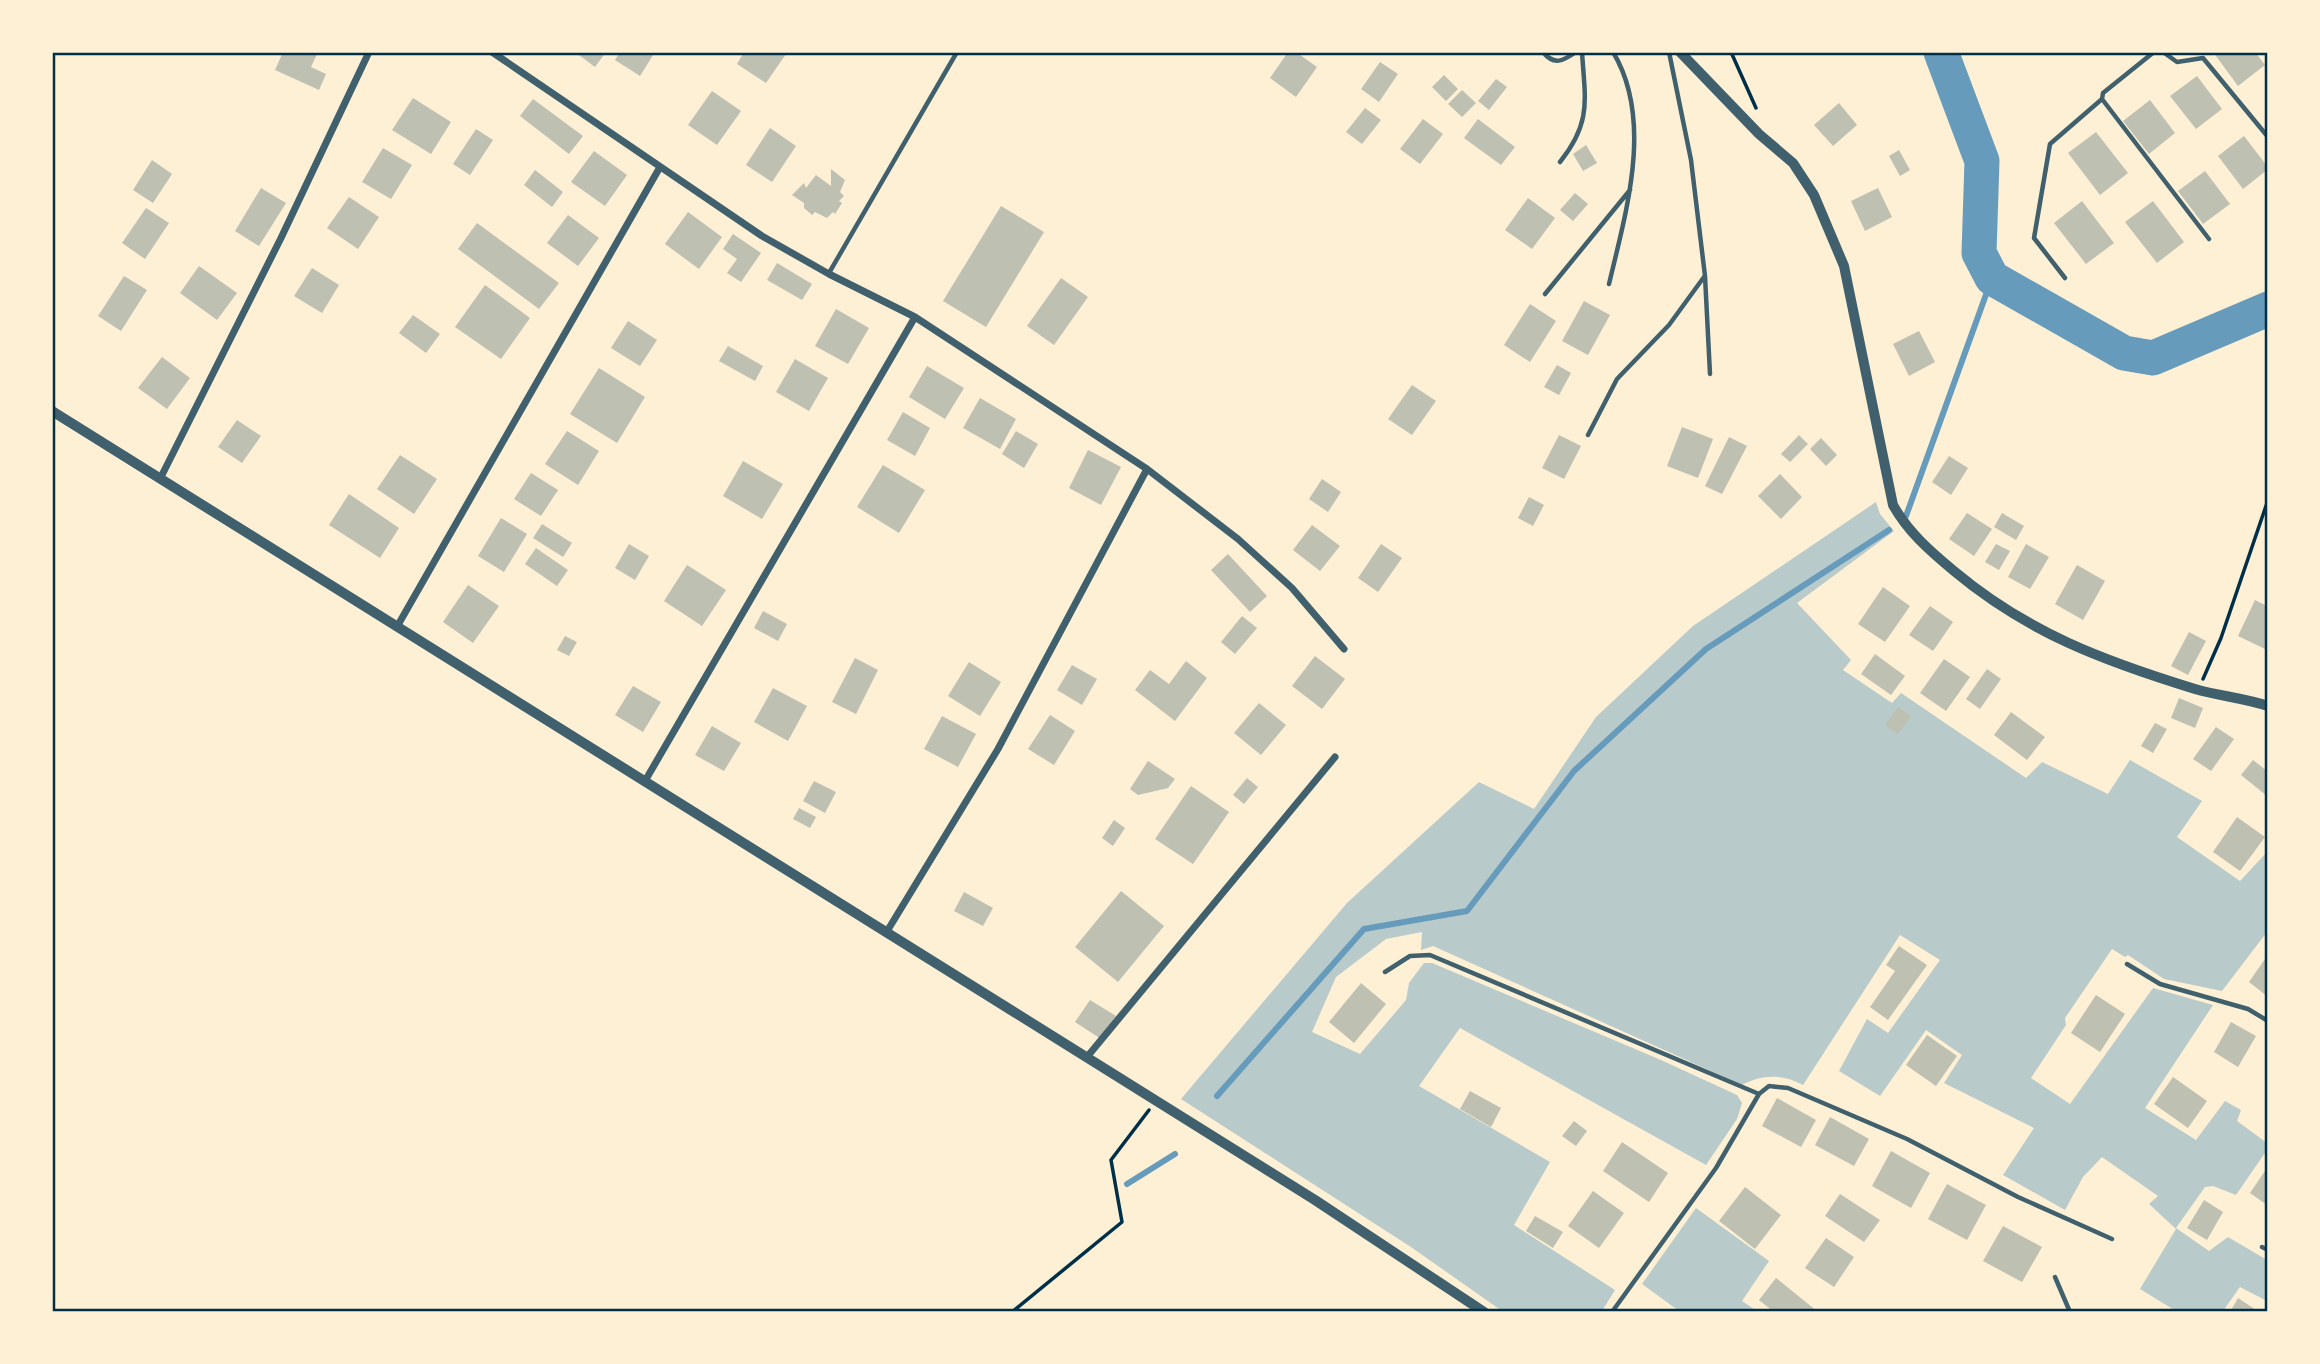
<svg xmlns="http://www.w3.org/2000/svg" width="2320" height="1364" viewBox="0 0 2320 1364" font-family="'Source Sans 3',sans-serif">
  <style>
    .green { fill: #b9caca }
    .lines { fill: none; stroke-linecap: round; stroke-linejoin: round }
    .stream { stroke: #669bbc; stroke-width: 6 }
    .river { stroke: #669bbc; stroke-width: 35 }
    .building { fill: #bec0b2 }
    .path { stroke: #003049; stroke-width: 3.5 }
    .service { stroke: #3f606c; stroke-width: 4.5 }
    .minor { stroke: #3f606c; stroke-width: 7 }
    .tertiary { stroke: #3f606c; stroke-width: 10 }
    .neatline { fill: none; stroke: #003049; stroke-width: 2.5 }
  </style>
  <rect width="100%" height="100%" fill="#fdf0d5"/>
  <!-- green -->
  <path class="green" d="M1876,502L1880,514L1894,531L1797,603L1851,660L1843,670L1892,703L1901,693L2026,778L2042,762L2108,794L2130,760L2202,801L2177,837L2240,881L2267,852V932L2222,991L2164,979L2128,955L2125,957L2112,949L2065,1018L2066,1025L2031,1078L2070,1104L2153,988L2213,1005L2145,1108L2196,1140L2225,1101L2241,1110L2237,1121L2267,1143V1150L2236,1195L2213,1186L2205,1187L2176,1228L2209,1251L2228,1237L2267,1260V1301L2240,1287L2223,1311H2176L2140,1289L2176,1229L2149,1204L2158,1196L2102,1157L2083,1177L2065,1210L2003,1175L2034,1128L1944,1083L1962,1055L1926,1030L1880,1096L1839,1071L1867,1019L1888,1033L1940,960L1900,935L1803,1085C1783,1074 1762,1074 1742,1085L1433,946L1421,950L1422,932L1386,939L1336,977L1312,1032L1360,1054L1406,1000L1409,983L1424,963H1432L1661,1060L1737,1095L1742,1103L1737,1119L1706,1165L1460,1028L1419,1086L1550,1162L1514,1225L1615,1290L1602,1311H1502L1411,1247L1181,1099L1347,903L1479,782L1534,809L1596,717L1693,626Z
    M1696,1208L1769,1261L1742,1301L1757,1311H1679L1642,1284Z"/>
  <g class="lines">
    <!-- stream -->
    <path class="stream" d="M1906,516L1992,278
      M1217,1096L1364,929L1467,911L1574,771L1706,649L1889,530
      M1127,1184L1175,1154"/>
    <!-- river -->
    <path class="river" d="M1941,52L1982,161L1979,253L1992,278L2124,353L2153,358L2268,309"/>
  </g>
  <!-- building -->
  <path class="building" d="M283,52H318L311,67L326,74L319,90L275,70Z
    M575,52H606L595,67Z
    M620,52H655L640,76L615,60Z
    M744,52H783L786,54L766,83L737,64Z
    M1288,52H1296L1317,67L1296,97L1270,78Z
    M2213,52H2255L2265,65L2238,86Z
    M1380,62L1398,74L1379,102L1361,89Z
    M1444,75L1458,89L1446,101L1432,87Z
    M2197,76L2222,109L2196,129L2170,96Z
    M1496,79L1507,87L1489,110L1478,101Z
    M1462,90L1476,103L1462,117L1448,104Z
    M712,91L741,111L717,145L688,125Z
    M413,98L451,122L431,154L392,130Z
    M533,99L583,136L569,154L520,116Z
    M2150,100L2175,133L2149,154L2123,121Z
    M1839,103L1857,125L1833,146L1814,125Z
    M1365,108L1381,120L1362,144L1346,132Z
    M1423,119L1443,134L1420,164L1400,149Z
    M1478,119L1515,147L1501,165L1464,138Z
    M770,128L796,146L772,182L746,165Z
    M476,129L493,140L470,175L453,164Z
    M2096,132L2128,173L2100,195L2068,153Z
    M2244,136L2267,166V170L2243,189L2218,156Z
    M1586,145L1597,163L1583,171L1573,154Z
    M383,148L412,165L391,199L362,182Z
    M1899,150L1910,170L1900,176L1889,156Z
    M594,151L627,175L605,206L571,182Z
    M152,160L172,174L153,203L133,190Z
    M831,169L845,180L840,192L844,196L839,201L842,203L835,214L833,212L827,218L815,212L812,215L804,208V203L792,195L804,183L806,188L816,175L831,186Z
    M535,170L563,192L552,207L524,185Z
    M2205,171L2230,204L2203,224L2178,191Z
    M261,188L286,203L259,246L235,231Z
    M1878,188L1892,217L1865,231L1851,201Z
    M1575,193L1588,204L1573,221L1560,210Z
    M349,197L379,217L358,249L327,228Z
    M1528,198L1555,218L1532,249L1505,230Z
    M2082,201L2114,243L2086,264L2054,223Z
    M2153,201L2184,242L2157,263L2125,222Z
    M1001,206L1044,232L986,327L943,301Z
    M146,208L169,223L145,259L122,243Z
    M688,212L722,237L699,269L665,244Z
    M568,215L599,238L578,266L547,243Z
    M477,223L559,283L539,309L458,249Z
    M733,234L761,253L741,282L727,273L737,259L723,249Z
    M777,263L812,284L802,300L767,280Z
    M199,266L237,293L217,320L180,293Z
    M312,268L339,285L322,313L294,296Z
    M124,276L147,290L121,331L98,316Z
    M1061,278L1088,297L1054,345L1027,326Z
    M485,285L530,318L501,359L455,327Z
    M1584,301L1610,315L1588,355L1562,341Z
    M1530,304L1556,321L1530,362L1504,345Z
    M836,309L869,328L848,364L815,346Z
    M413,315L440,334L426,353L399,333Z
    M628,321L657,340L640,366L611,348Z
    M1919,331L1935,362L1909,376L1893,344Z
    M728,346L763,366L755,381L719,361Z
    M162,357L190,378L167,409L138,388Z
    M795,359L828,378L809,411L776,392Z
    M1557,365L1571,373L1559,395L1544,387Z
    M927,366L964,388L945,419L909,397Z
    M599,368L645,397L617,443L570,414Z
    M1412,385L1436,401L1412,435L1388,419Z
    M980,398L1016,419L1000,449L963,428Z
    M903,412L930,428L915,456L887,440Z
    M237,420L261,436L242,463L218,447Z
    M1682,427L1713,439L1698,478L1667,466Z
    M567,431L599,451L578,485L545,464Z
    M1016,431L1038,444L1024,468L1002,454Z
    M1559,435L1581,446L1564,479L1542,468Z
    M1799,435L1808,444L1790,462L1781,454Z
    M1729,437L1747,446L1722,494L1705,486Z
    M1821,438L1837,455L1826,466L1810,449Z
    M1088,450L1121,467L1101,505L1069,488Z
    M400,455L437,479L414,514L377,489Z
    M1949,456L1968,468L1951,495L1932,482Z
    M743,461L783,484L762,519L723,496Z
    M883,465L925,490L899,533L857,507Z
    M531,473L558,490L541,516L514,499Z
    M1780,474L1802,497L1781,519L1758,496Z
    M1322,479L1341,492L1328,512L1309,499Z
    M349,494L399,528L380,558L329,525Z
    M1529,497L1544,505L1533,526L1518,518Z
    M1967,513L1992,529L1974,556L1949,539Z
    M2002,513L2024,526L2016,540L1994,527Z
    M501,518L527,534L504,572L478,556Z
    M542,524L572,543L563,557L533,538Z
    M1312,525L1340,546L1320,571L1293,550Z
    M629,544L649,556L635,580L615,568Z
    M1381,544L1402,558L1378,592L1358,578Z
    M1996,544L2010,551L1999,570L1985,562Z
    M2026,544L2049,557L2030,589L2008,577Z
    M536,548L568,570L557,586L525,564Z
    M1228,554L1267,596L1250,612L1211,570Z
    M687,565L726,590L702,626L664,601Z
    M2077,565L2105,581L2083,620L2055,604Z
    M468,585L499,606L473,643L443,622Z
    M1883,587L1910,606L1885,642L1858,624Z
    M2255,600L2267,606V650L2238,636Z
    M1930,606L1953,622L1933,651L1909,635Z
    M763,611L787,624L778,641L754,628Z
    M1242,616L1257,628L1235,654L1221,642Z
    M2189,632L2206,641L2188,675L2171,666Z
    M565,636L577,642L569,656L557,650Z
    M1875,654L1905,676L1891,695L1861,674Z
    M1315,656L1345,679L1322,709L1292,686Z
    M855,658L878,670L856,714L832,702Z
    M1944,659L1970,677L1946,711L1920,693Z
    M1186,661L1207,678L1175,721L1135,690L1150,670L1169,684Z
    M969,662L1001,682L980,716L948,696Z
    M1072,665L1097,679L1082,705L1057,690Z
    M1987,669L2001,679L1980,709L1966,699Z
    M633,686L661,702L643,732L615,715Z
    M773,688L807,706L788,741L754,722Z
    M2179,698L2203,708L2195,728L2171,718Z
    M1259,703L1286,725L1261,755L1234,733Z
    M1898,707L1911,716L1898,734L1885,725Z
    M2011,712L2045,737L2027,760L1994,735Z
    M1050,715L1075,731L1054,765L1028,749Z
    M942,716L976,734L958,767L924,749Z
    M2155,723L2167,729L2153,753L2141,746Z
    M712,726L741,743L724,771L695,755Z
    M2216,727L2234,739L2211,771L2193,759Z
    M2253,760L2267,771V796L2241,775Z
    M1148,761L1175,779L1168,788L1138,795L1130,789Z
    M1247,778L1258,787L1244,804L1233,795Z
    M814,781L836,792L825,813L803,801Z
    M1191,786L1229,812L1193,864L1155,839Z
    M799,808L816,817L810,828L793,819Z
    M2237,817L2265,837L2240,871L2213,852Z
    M1114,820L1125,828L1113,846L1102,838Z
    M1121,891L1164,926L1118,982L1075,947Z
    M964,892L993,908L983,926L954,911Z
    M1899,946L1927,965L1888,1020L1870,1007L1895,971L1886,965Z
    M2267,956V996L2249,982Z
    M1361,983L1386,1004L1354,1043L1329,1022Z
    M2096,995L2125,1014L2100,1052L2071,1033Z
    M1090,1000L1116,1016L1101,1039L1075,1022Z
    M2231,1022L2256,1036L2238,1067L2214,1052Z
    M1927,1035L1957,1056L1936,1086L1906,1065Z
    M2173,1077L2207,1101L2188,1128L2154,1104Z
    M1470,1091L1501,1108L1491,1127L1460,1109Z
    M1777,1098L1816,1120L1801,1147L1762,1126Z
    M1830,1117L1869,1139L1854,1166L1815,1145Z
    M1574,1121L1587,1131L1576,1146L1562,1136Z
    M1622,1142L1668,1173L1649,1202L1603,1171Z
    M1891,1151L1930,1173L1911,1208L1872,1186Z
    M2267,1168V1205L2250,1193Z
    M1947,1184L1986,1205L1967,1240L1928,1219Z
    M1745,1187L1781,1215L1755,1249L1719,1221Z
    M1593,1191L1624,1213L1599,1248L1568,1226Z
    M1840,1194L1880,1220L1864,1242L1825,1216Z
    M2204,1200L2223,1212L2207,1240L2187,1228Z
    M1535,1216L1563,1232L1553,1248L1526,1231Z
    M2003,1226L2042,1247L2022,1282L1983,1261Z
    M1826,1238L1854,1257L1834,1287L1805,1268Z
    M1776,1278L1818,1312H1774L1759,1300Z
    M2238,1298L2259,1312H2230Z"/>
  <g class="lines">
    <!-- path -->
    <path class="path" d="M1731,52L1756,108
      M2203,679L2221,638L2268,500
      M1012,1312L1122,1222L1111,1160L1149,1110"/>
    <!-- service -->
    <path class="service" d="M1543,52C1554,66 1563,61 1576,52
      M1669,52L1691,160L1705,276L1710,374
      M2154,52L2103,93L2102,99L2209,239
      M2163,52L2177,62L2203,58L2268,137
      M1560,162C1592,122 1585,100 1582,52
      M829,273L957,52
      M2065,278L2034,238L2050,144L2102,99
      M1609,284C1626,212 1654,120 1613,52
      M1545,294L1630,190
      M1588,435L1617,379L1669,325L1704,277
      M2127,964L2160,984L2248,1009L2268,1021
      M1385,972L1410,956L1430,955L1759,1094L1716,1168L1612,1312
      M1759,1094L1769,1086L1788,1088L1907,1139L2018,1197L2112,1239
      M2262,1247L2268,1250
      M2055,1277L2070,1312"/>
    <!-- minor -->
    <path class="minor" d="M492,52L762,236L829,274L915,317L1147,469L1238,539L1292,588L1344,649
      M161,477L281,238L369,52
      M398,625L660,167
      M645,781L915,317
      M886,933L998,749L1147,469
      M1087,1057L1335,757"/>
    <!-- tertiary -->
    <path class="tertiary" d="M1680,52L1759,134L1793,163L1814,195L1844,266L1893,505C1908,532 1930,551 1954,571C2028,633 2104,661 2195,689C2219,696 2244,698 2268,706
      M52,411L1315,1200L1484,1312"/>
  </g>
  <!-- border -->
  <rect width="2320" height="1364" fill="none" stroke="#fdf0d5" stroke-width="108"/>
  <rect x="54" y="54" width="2212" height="1256" class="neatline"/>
</svg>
